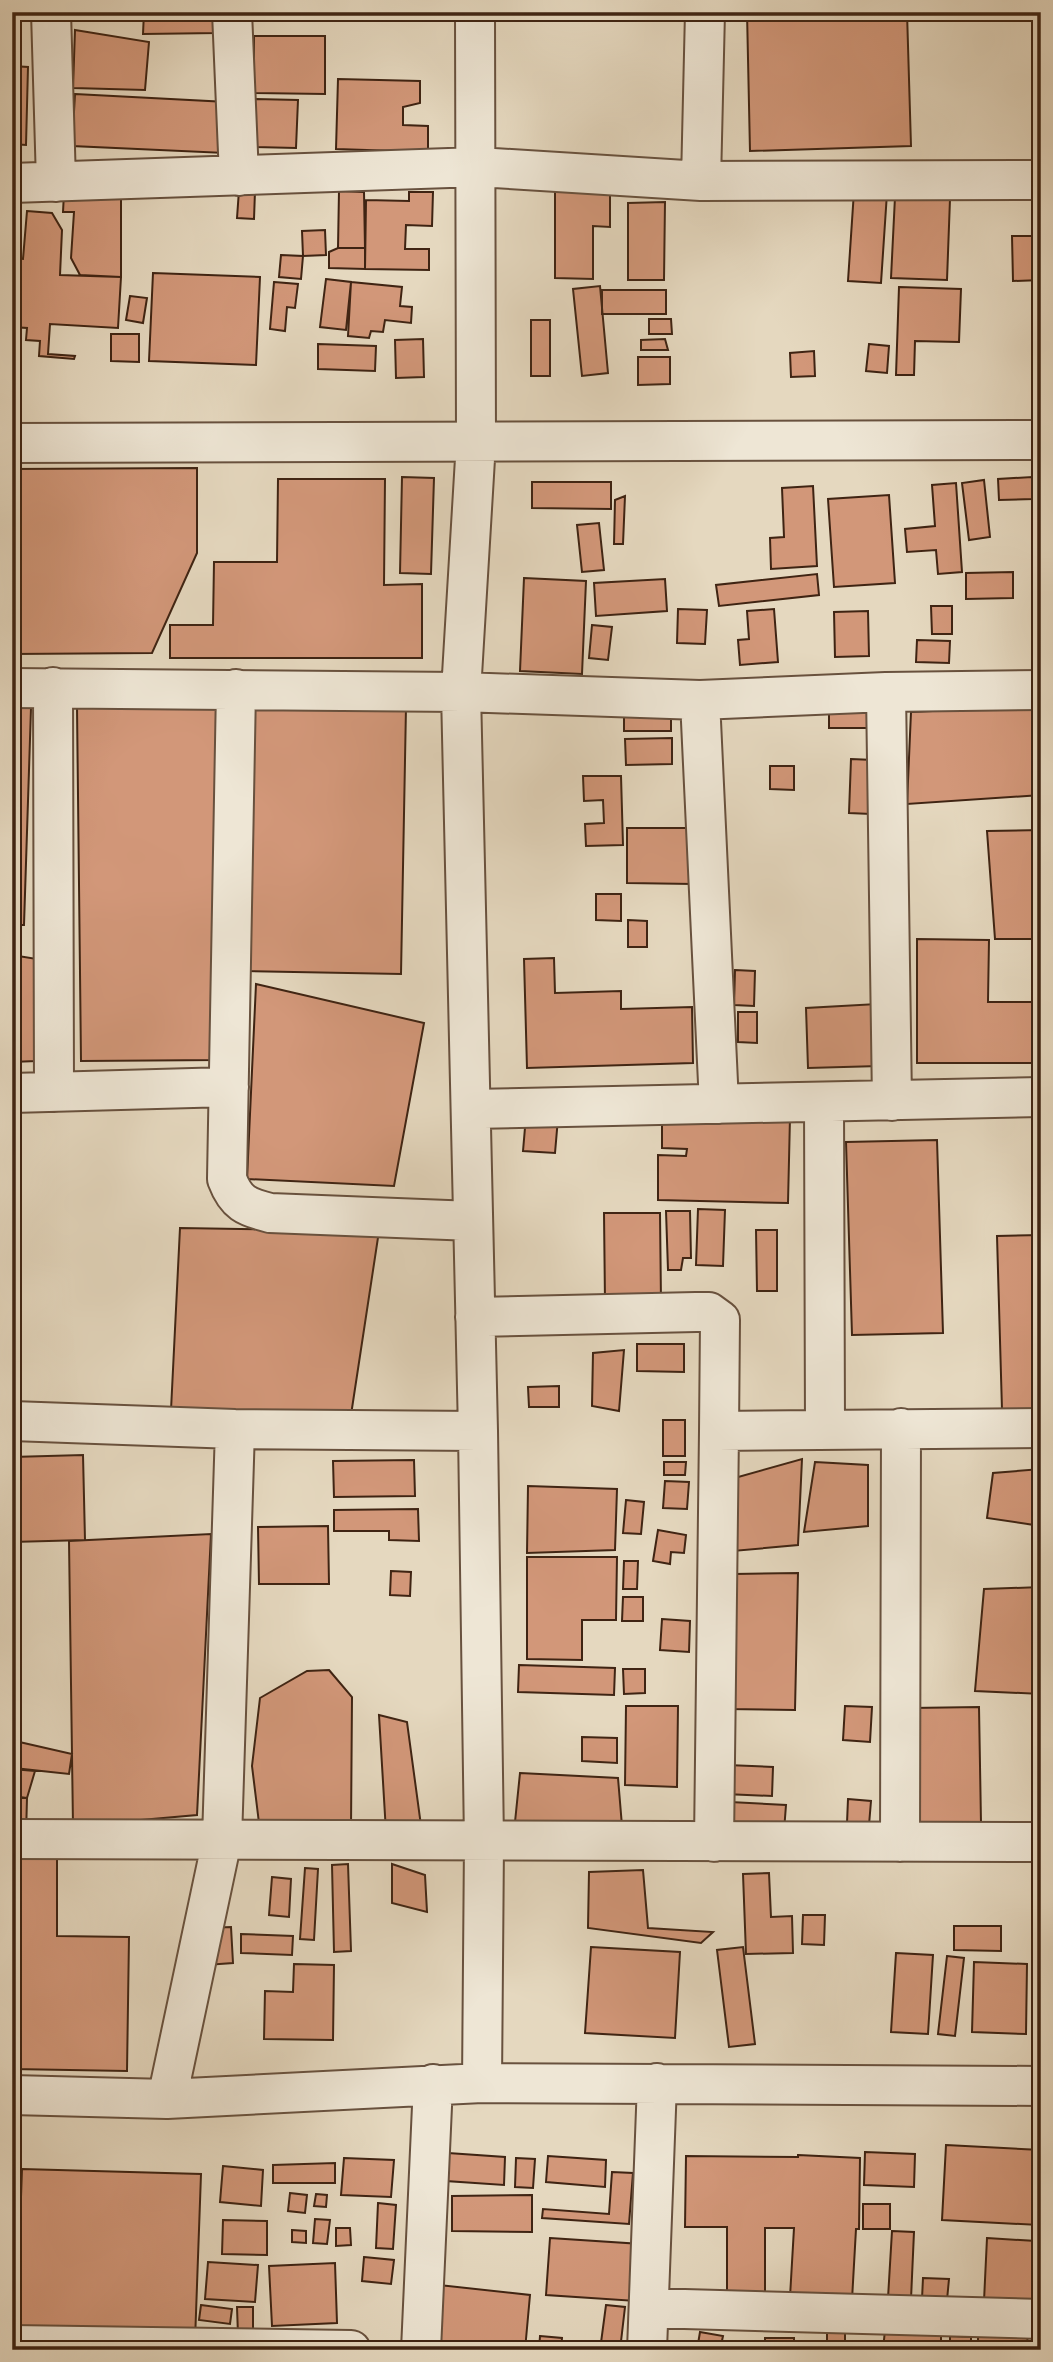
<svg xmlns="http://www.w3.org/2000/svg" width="1053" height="2362" viewBox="0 0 1053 2362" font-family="Alegreya,serif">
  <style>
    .building { fill: #d29779; stroke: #3f2413; stroke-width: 2 }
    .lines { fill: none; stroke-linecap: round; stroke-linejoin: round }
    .street-casing { stroke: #68513e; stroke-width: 42 }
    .street { stroke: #eee6d5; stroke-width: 38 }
  </style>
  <rect width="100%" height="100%" fill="#e5d8bf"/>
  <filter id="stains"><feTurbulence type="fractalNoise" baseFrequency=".00286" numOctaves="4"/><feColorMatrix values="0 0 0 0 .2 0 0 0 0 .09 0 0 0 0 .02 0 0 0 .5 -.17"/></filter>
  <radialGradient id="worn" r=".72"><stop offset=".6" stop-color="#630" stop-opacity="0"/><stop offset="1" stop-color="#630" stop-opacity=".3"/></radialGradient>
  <!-- building -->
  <path class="building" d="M144,12H218V33L143,34Z
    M747,12H907L911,146L750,151Z
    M75,30L149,42L145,90L73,88Z
    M254,36H325V94L254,93Z
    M12,66L28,67L26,145L12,144Z
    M338,79L420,81V103L403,107V125L428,126V152L336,149Z
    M75,94L227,102L225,153L72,146Z
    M255,99L298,100L296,148L254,147Z
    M239,190L255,191L254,219L237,218Z
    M339,191L364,192L365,248H338Z
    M854,191L887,193L881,283L848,281Z
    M409,192H433L432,226L406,225L405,249H429V270L365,269L366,200L409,201Z
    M555,192H610V227L593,226V279L555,278Z
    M64,193L121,195V277L80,275L71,258L74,212H63Z
    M895,197L950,199L947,280L891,278Z
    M665,202L664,280H628V203Z
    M27,211L52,213L62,230L60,275L121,277L118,328L50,324L48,354L75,356L74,359L39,356L40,341L26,340L27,328L12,327V258L23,259Z
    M325,230L326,255L303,256L302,231Z
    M1012,236H1041V280L1013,281Z
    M338,248H365V269L329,268V252Z
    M281,255L303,256L301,279L279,277Z
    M153,273L260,277L256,365L149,361Z
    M326,279L351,282L346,330L320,327Z
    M274,282L298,284L295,308L287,307L285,331L270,329Z
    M351,282L402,287L400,306L412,307L411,323L385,320L383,332L371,331L369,338L348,336Z
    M600,286L608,373L582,376L573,289Z
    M899,287L961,289L959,342L915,341L914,375H896Z
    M602,290H666V314H602Z
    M130,296L147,298L143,323L126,320Z
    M649,319H671L672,334H649Z
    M531,320H550V376H531Z
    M1036,327H1041V368H1036Z
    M111,334H139V362L111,361Z
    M423,339L424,377L396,378L395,340Z
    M665,339L668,350H641V340Z
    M318,344L376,346L375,371L318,369Z
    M869,344L889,346L887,373L866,371Z
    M814,351L815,376L791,377L790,353Z
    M638,357H670V384L638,385Z
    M197,468V553L152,653L12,654V469Z
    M402,477L434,478L431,574L400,573Z
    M1032,477L1033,499L999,500L998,479Z
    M278,479H385L384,585L422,584V658H170V625H213L214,562H277Z
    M984,480L990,537L969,540L962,483Z
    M532,482H611V509L532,508Z
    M956,483L962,572L938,574L936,550L907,552L905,529L935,526L932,485Z
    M813,486L817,566L771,569L770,538L784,537L782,488Z
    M889,495L895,583L834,587L828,499Z
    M625,496L623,544H614L615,500Z
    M1037,510H1041V564H1040Z
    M599,523L604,570L582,572L577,525Z
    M1013,572V598L966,599V573Z
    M817,574L819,595L719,606L716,585Z
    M524,578L586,581L582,674L520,671Z
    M665,579L667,611L596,616L594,583Z
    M931,606H952V634H932Z
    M678,609L707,610L705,644L677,643Z
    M774,609L778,662L740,665L738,640L749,639L747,611Z
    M868,611L869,656L835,657L834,612Z
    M592,625L612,627L608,660L589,658Z
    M917,640L950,641L949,663L916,662Z
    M876,702V728H829V703Z
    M251,704L406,707L401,974L246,971Z
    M217,705L220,1060L81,1061L77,707Z
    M671,705V731H624V706Z
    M1040,706L1041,795L907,804L911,712Z
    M12,707L31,708L24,925H12Z
    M672,738V764L626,765L625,739Z
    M851,759L873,760L871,814L849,813Z
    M770,766H794V790L770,789Z
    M583,776H621L623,845L586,846L585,824L604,823L603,800L584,801Z
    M627,828H693V884L627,883Z
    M1041,830V939H995L987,831Z
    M596,894H621V921L596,920Z
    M628,920L647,921V947H628Z
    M917,939L989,940L988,1002H1041V1063H917Z
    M12,955L37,959L36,1061L12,1062Z
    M554,958L555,993L621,991V1009L692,1007L693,1063L527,1068L524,959Z
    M735,970L755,971L754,1006L734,1005Z
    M256,984L424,1023L394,1186L247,1179Z
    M877,1004L879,1066L808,1068L806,1008Z
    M738,1012H757V1043L738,1042Z
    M662,1114L790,1117L788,1203L658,1200V1155L686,1156L687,1149L662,1148Z
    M526,1116L558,1118L555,1153L523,1151Z
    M937,1140L943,1333L852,1335L846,1142Z
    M698,1209L725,1210L723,1266L696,1265Z
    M666,1211H690L691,1258H683L681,1270H668Z
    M604,1213H660L661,1302H605Z
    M180,1228L379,1231L351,1415L171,1410Z
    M756,1230H777V1291H757Z
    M1041,1235V1409L1002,1410L997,1236Z
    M637,1344H684V1372L637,1371Z
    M624,1350L619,1411L592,1406L593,1353Z
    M559,1386V1407H529L528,1387Z
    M663,1420H685V1456H663Z
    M83,1455L85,1540L12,1542V1457Z
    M802,1459L798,1545L733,1551L731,1479Z
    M414,1460L415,1496L334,1497L333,1461Z
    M664,1462H686L685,1475H664Z
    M815,1462L868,1465V1526L804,1532Z
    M1041,1469V1526L987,1518L993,1473Z
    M665,1481L689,1482L687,1509L663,1508Z
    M528,1486L617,1489L615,1550L527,1553Z
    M626,1500L644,1502L641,1534L623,1533Z
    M418,1509L419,1541L389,1540V1531H334V1510Z
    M328,1526L329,1584H259L258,1527Z
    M658,1530L686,1535L684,1553L671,1552L670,1564L653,1561Z
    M211,1534L197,1815L73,1826L69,1541Z
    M527,1557H617L616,1620H582V1660L527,1659Z
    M624,1561H638L637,1589H623Z
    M391,1571L411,1572L410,1596L390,1595Z
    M798,1573L795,1710L727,1709L734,1574Z
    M1041,1587V1694L975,1691L984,1589Z
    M623,1597H643V1621H622Z
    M662,1619L690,1621L689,1652L660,1650Z
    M519,1665L615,1668L614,1695L518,1692Z
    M623,1669H645V1693L624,1694Z
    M329,1670L352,1697L351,1828L259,1823L252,1766L260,1698L307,1671Z
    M626,1706H678L677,1787L625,1785Z
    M845,1706L872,1707L870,1742L843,1740Z
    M979,1707L981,1823L903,1826L911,1708Z
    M379,1715L407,1722L422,1833L386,1832Z
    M582,1737L617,1738V1763L582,1761Z
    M15,1741L72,1754L69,1774L14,1768Z
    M727,1765L773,1767L772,1796L725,1794Z
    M12,1769L35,1771L27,1798L12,1796Z
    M520,1773L618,1778L622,1826L515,1822Z
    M12,1798H27L26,1835L12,1834Z
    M848,1799L871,1801L869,1825L847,1823Z
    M730,1802L786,1805L784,1831L729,1827Z
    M12,1856H57V1936L129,1937L127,2071L12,2069Z
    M348,1864L351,1951L334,1952L332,1865Z
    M392,1864L425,1875L427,1912L392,1903Z
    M305,1868L318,1869L314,1940L300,1939Z
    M643,1870L648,1928L713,1932L701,1943L588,1928L589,1872Z
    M769,1873L771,1917L792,1916L793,1953L746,1954L743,1874Z
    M272,1877L291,1879L289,1917L269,1915Z
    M803,1915H825L824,1945L802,1944Z
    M954,1926H1001V1951L954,1950Z
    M231,1927L233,1963L206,1965L204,1928Z
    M241,1934L293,1936L292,1955L241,1953Z
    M591,1947L680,1952L675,2038L585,2033Z
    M743,1947L755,2044L729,2047L717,1950Z
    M896,1953L933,1955L928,2034L891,2032Z
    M947,1956L964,1958L955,2036L938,2034Z
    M974,1962L1027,1964L1026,2034L972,2032Z
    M294,1964L334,1965L333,2040L264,2039L265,1991L293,1992Z
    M946,2145L1041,2150L1039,2225L942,2220Z
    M865,2152L915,2154L914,2187L864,2185Z
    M448,2153L505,2157L504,2185L446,2181Z
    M798,2155L860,2158L859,2229H856L852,2300L790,2297L794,2228H765V2299H727V2227H685L686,2156L798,2157Z
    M548,2156L606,2160L605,2187L546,2182Z
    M344,2158L394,2160L391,2197L341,2195Z
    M516,2158L535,2159L533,2188L515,2187Z
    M335,2163V2183H273V2165Z
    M223,2166L263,2170L261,2206L220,2202Z
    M22,2169L201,2174L195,2341L16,2336Z
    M612,2172L633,2173L629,2224L542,2218L543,2209L609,2214Z
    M290,2193L307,2195L305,2213L288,2211Z
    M316,2194L327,2195L326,2207L314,2206Z
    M532,2195V2232L452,2231V2196Z
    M378,2203L396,2205L393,2249L376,2248Z
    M863,2204H890V2229H863Z
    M315,2219L330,2220L327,2244L313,2243Z
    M223,2220L267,2221V2255L222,2254Z
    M336,2228H350L351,2245L336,2246Z
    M292,2230L306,2231V2243L292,2242Z
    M892,2231L914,2232L911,2299L888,2298Z
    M550,2238L641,2244L636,2301L546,2295Z
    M987,2238L1036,2241L1033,2304L984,2301Z
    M364,2257L394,2260L391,2284L362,2281Z
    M208,2262L258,2265L255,2302L205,2299Z
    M335,2263L337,2323L272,2326L269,2266Z
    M12,2266H18L16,2341H12Z
    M923,2278L949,2279L947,2300L922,2299Z
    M439,2285L530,2295L525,2350L434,2344Z
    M201,2305L232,2309L230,2324L199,2320Z
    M606,2305L625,2307L620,2350H600Z
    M237,2307H253V2335H238Z
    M885,2330L941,2335V2350H883Z
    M700,2332L723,2336L720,2350H697Z
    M827,2332L845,2333V2350H827Z
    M1027,2332L1028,2350H978V2334Z
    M540,2336L562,2338L561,2350H539Z
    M950,2336L971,2337V2350H950Z
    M765,2338H794V2350H765Z"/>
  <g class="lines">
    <!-- street casing -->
    <g class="street-casing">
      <path id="street" d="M51,12L56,182
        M232,12L239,176
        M475,12L476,442L461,692L478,1431L484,1842L482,2083
        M701,181L705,12
        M12,183L478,167L701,181L1041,180
        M12,443L1041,440
        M53,687L54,1092
        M12,688L461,692L700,700L886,692L1041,690
        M236,689L227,1179C236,1203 246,1207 270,1213L473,1221
        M886,692L892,1101
        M700,700L719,1104
        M12,1093L229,1087
        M824,1102L825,1429
        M471,1109L1041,1097
        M475,1317L696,1312H709L720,1320L719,1431
        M12,1421L235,1429L478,1431
        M12,1839L1041,1842
        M714,1842L719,1431L1041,1428
        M900,1842L901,1428
        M12,2095L167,2099L482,2083L1041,2086
        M167,2099L222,1840L235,1429
        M649,2308L1041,2319
        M12,2345L351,2350
        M421,2350L433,2084
        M647,2350L657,2083"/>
    </g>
    <!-- street -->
    <use href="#street" class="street"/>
  </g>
  <!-- margin -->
  <rect width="1053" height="2362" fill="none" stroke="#e5d8bf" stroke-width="42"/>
  <rect x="14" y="14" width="1025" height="2334" fill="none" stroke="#3f2413" stroke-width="3.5"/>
  <rect x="21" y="21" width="1011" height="2320" fill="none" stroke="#3f2413" stroke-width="2"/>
  <rect width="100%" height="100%" filter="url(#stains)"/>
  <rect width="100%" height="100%" fill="url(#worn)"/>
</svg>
